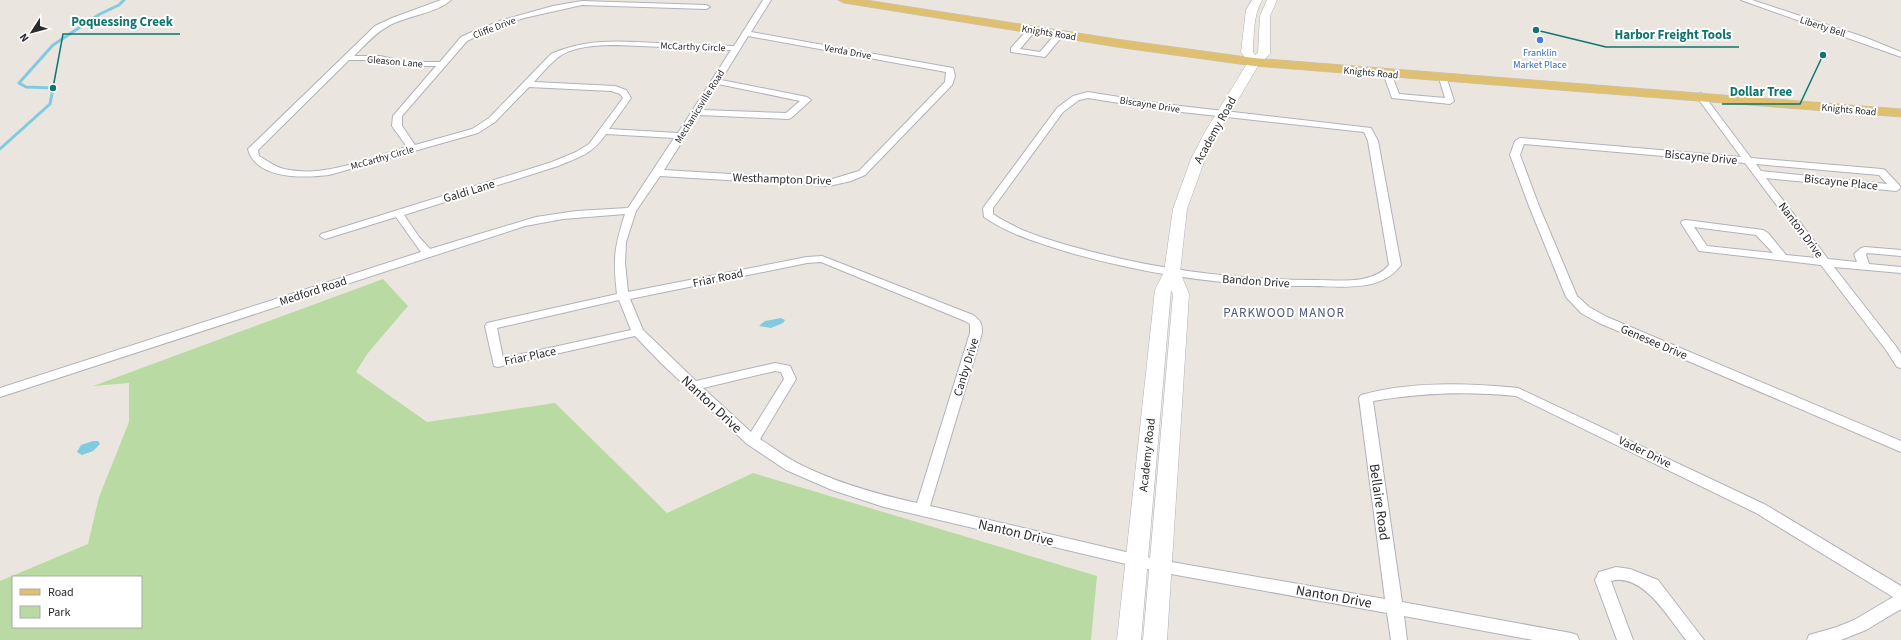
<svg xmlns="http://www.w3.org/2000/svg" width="1901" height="640" viewBox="0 0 1901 640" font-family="'Source Sans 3',sans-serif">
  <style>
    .green { fill: #b9dba3; fill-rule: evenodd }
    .water { fill: #80cbe0 }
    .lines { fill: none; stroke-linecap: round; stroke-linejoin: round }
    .stream { stroke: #80cbe0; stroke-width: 3 }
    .street-casing { stroke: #b0b2ba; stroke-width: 2 }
    .secondary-casing { stroke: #b0b2ba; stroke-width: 1 }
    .primary-casing { stroke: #c4c4c4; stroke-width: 1 }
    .street { fill: #fff; fill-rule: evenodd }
    .secondary { fill: #fff; fill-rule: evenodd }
    .primary { fill: #dfc070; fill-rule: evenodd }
    .shop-dot { fill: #3f7fe0; stroke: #fff; stroke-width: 1.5 }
    .labels { text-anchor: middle; stroke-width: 4; stroke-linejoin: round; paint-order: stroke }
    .far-street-label { font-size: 10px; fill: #2b2b2b; stroke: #fff }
    .far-shop-label { font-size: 10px; fill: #366cbe; stroke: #fff }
    .street-label { font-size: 12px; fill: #2b2b2b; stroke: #fff }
    .neighbourhood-label { font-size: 13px; letter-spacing: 1px; fill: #515a76; stroke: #fff }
    .near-street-label { font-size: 14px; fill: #2b2b2b; stroke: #fff }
    .leader { fill: none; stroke: #0f766e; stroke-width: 1.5 }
    .callout-dot { fill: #0f766e; stroke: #fff; stroke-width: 1.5 }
    .callout-label { font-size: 13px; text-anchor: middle; font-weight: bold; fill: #0f766e; stroke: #fff; stroke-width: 4; stroke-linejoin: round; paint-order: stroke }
  </style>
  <rect width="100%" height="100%" fill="#ebe5df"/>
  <!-- green -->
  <path class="green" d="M383,279L408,306L368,353L356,372L427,422L555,403L667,513L753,473L1097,576L1091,640H0V581L88,544L99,497L129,422V383L93,386ZM13,577H141V627H13Z"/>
  <!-- water -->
  <path class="water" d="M781,318L785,320L783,323L771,328L759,326L765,321Z
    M93,441H98L100,444L93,451L82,455L77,452L81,445Z"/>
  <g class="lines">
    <!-- stream -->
    <path class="stream" d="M0,149L50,104L53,88L26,87L19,83L53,45L100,14L119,5L124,0"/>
    <!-- street casing -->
    <g class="street-casing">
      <path id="street" d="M441,0H451C437,13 407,16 390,25C376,32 365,45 354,56H380L407,62H440L461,37L474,31L503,20L553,6L582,1L706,5L710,7L706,9L582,5L524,18L493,28L467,41L402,116V126L415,145L472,129L489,118L551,54C586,38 620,41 657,43C683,44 708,45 734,46L763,0H771L751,32L953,68L955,76L952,85L865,175L851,181L829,186L660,176L636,211L626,242L625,263L628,292L807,257L822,256L973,315C981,321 982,323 982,333L930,506L1160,560L1385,599L1359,398L1361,395C1411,381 1467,383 1518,388L1766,505L1901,586V609L1866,630L1841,640H1807L1809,635L1837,627L1854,620L1893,597L1756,513L1516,396C1468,391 1420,393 1373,401L1402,602L1571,633L1577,635L1579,640H1533L1404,616L1407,640H1391L1387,613L1160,572L884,507L832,490L786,470L747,444L661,363L635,336L498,367L494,366L485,326L487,323L617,294C613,259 614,248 625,214L563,219L525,226L0,397V388L421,252L396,217L325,239L320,236L321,234L552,162L576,152L589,144L623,98L620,94L611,91L529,87L495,122L478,133L329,175C305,178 256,180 248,149L250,147L375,26L392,18ZM748,36L946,72L945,82L859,171L829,180L664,170L699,115L788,119L791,118L811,100L807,97L721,80ZM617,45L731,50L678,133L609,129L631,98L626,90L615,86L534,82C541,74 548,66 556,59C571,46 598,45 617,45ZM349,60H380L407,66H436L393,116L392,126L407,147C372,157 326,177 290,170C278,169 269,162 259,156L258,150ZM718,84L800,101L786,113L702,110ZM606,134L674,138L628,208L576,211L536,217L430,249L419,237L404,215L558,166C581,156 591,155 606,134ZM821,262L965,321L970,324V333L917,503C876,494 834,482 797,463C784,456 772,447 760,439L796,379L790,366L775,363L696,381L643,330L630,299L807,263ZM619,300L631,330L503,358L497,328ZM775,371L781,372L784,379L751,432L703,388Z
        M1741,0H1752L1864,37L1901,52V57Z
        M1029,28L1036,30L1020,49L1040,52L1057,32H1063L1064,34L1045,57L1011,52V48Z
        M1387,70L1391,73L1399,94L1445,98L1439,78L1440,76H1446L1454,101L1450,104L1392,98L1383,73Z
        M1088,92L1163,104L1371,128L1378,141L1401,265C1381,293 1341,286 1311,286C1230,287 1149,275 1071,253C1041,244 1010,235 984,217L983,208L1057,108L1073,96ZM1088,98L1163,110L1364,132L1368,141L1389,265C1372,285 1339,280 1315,280C1233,280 1153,269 1074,247C1046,239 1018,231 993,214V208L1063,112L1079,100Z
        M1700,93L1703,94L1751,158L1882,169L1885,170L1900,186L1901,188L1896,191L1766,178L1828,259L1857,262L1854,254L1861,248L1865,247L1901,250V256L1867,253L1866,255L1869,264L1901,267V273L1834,267L1895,345L1901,354V368L1897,367L1886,350L1821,265L1699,251L1681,223L1682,221L1686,220L1763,230L1768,233L1786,255L1816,258L1745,163L1524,144L1520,155L1539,206L1577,296L1589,307L1607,317L1901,441V452L1599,323L1581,313L1566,297L1529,206L1510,155L1515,141L1520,138L1741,157L1696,96ZM1756,164L1879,175L1887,184L1761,171ZM1694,227L1756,235L1773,253L1707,246Z
        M1616,567L1630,569L1658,580L1704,640H1686C1669,619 1643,572 1611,581L1633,640H1617L1595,580L1599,572Z"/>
    </g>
    <!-- secondary casing -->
    <g class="secondary-casing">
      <path id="secondary" d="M1252,0H1262C1253,16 1254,34 1253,52L1255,55L1258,53L1260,16L1267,0H1277L1270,16V54L1259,64L1219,132L1205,159L1187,209L1180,272L1189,294L1167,640H1143L1173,294L1171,290L1141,640H1117L1155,290L1164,272L1173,209L1191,159L1205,132L1248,62L1241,52L1246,10Z"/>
    </g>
    <!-- primary casing -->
    <g class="primary-casing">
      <path id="primary" d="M838,0H866L1123,40L1254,58L1901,109V117L1254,66L1123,48L844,3Z"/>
    </g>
    <!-- street -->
    <use href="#street" class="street"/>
    <!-- secondary -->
    <use href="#secondary" class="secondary"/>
    <!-- primary -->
    <use href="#primary" class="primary"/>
  </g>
  <!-- markers -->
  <circle class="shop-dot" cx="1540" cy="40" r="4"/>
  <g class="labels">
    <!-- far-street labels -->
    <g class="far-street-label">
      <text transform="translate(1823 26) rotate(18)" y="4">Liberty Bell</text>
      <text transform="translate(494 27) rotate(-21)" y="4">Cliffe Drive</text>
      <text transform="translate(1049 32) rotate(9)" y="4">Knights Road</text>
      <text transform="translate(693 46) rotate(2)" y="4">McCarthy Circle</text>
      <text transform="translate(848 51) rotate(10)" y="4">Verda Drive</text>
      <text transform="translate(395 61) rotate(5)" y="4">Gleason Lane</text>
      <text transform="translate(1371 72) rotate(5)" y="4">Knights Road</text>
      <text transform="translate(1150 104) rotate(9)" y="4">Biscayne Drive</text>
      <text transform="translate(699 106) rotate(-58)" y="4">Mechanicsville Road</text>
      <text transform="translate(1849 109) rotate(5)" y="4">Knights Road</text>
      <text transform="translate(382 157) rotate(-16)" y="4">McCarthy Circle</text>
    </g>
    <!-- far-shop labels -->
    <g class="far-shop-label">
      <text x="1540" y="56">Franklin<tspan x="1540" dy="12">Market Place</tspan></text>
    </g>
    <!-- street labels -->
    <g class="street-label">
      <text transform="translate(1215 130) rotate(-61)" y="4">Academy Road</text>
      <text transform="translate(1701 157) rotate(5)" y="4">Biscayne Drive</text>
      <text transform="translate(782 179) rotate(2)" y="4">Westhampton Drive</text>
      <text transform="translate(1841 182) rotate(6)" y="4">Biscayne Place</text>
      <text transform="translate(469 191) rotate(-17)" y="4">Galdi Lane</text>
      <text transform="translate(1801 230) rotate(53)" y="4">Nanton Drive</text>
      <text transform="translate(718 278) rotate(-12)" y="4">Friar Road</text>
      <text transform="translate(1256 281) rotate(4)" y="4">Bandon Drive</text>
      <text transform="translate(313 291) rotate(-18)" y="4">Medford Road</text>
      <text transform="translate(1654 342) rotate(23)" y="4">Genesee Drive</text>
      <text transform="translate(530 356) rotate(-12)" y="4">Friar Place</text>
      <text transform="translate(966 367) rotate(-73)" y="4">Canby Drive</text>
      <text transform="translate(1645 452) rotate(26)" y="4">Vader Drive</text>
      <text transform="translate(1147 455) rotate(-84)" y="4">Academy Road</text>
    </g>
    <!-- neighbourhood labels -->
    <g class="neighbourhood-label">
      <text x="1284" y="317">PARKWOOD MANOR</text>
    </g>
    <!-- near-street labels -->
    <g class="near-street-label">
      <text transform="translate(712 404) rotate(43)" y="5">Nanton Drive</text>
      <text transform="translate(1380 502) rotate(82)" y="5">Bellaire Road</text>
      <text transform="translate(1016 532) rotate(13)" y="5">Nanton Drive</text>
      <text transform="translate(1334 596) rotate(10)" y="5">Nanton Drive</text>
    </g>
  </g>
  <!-- callouts -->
  <path class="leader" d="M53 88L63 34H180M1536 30L1606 47H1739M1823 55L1800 104H1722"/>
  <g class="callout-dot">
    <circle cx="53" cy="88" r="4"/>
    <circle cx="1536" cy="30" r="4"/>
    <circle cx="1823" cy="55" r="4"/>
  </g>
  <g class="callout-label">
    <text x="122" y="26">Poquessing Creek</text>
    <text x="1673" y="39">Harbor Freight Tools</text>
    <text x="1761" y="96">Dollar Tree</text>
  </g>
  <!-- legend -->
  <rect x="12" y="576" width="130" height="52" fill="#ffffff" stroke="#aaaaaa"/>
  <rect x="20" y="589" width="20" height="6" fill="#dfc070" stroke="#aaaaaa"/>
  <text x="48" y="596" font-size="12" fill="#2b2b2b">Road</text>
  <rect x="20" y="606" width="20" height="12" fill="#b9dba3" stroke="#aaaaaa"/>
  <text x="48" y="616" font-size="12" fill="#2b2b2b">Park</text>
  <!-- north arrow -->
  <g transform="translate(32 32) rotate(234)" stroke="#ffffff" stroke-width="3" paint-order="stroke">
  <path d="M0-3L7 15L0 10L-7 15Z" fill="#2b2b2b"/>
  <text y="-6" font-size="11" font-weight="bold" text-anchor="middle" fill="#2b2b2b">N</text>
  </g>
</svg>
